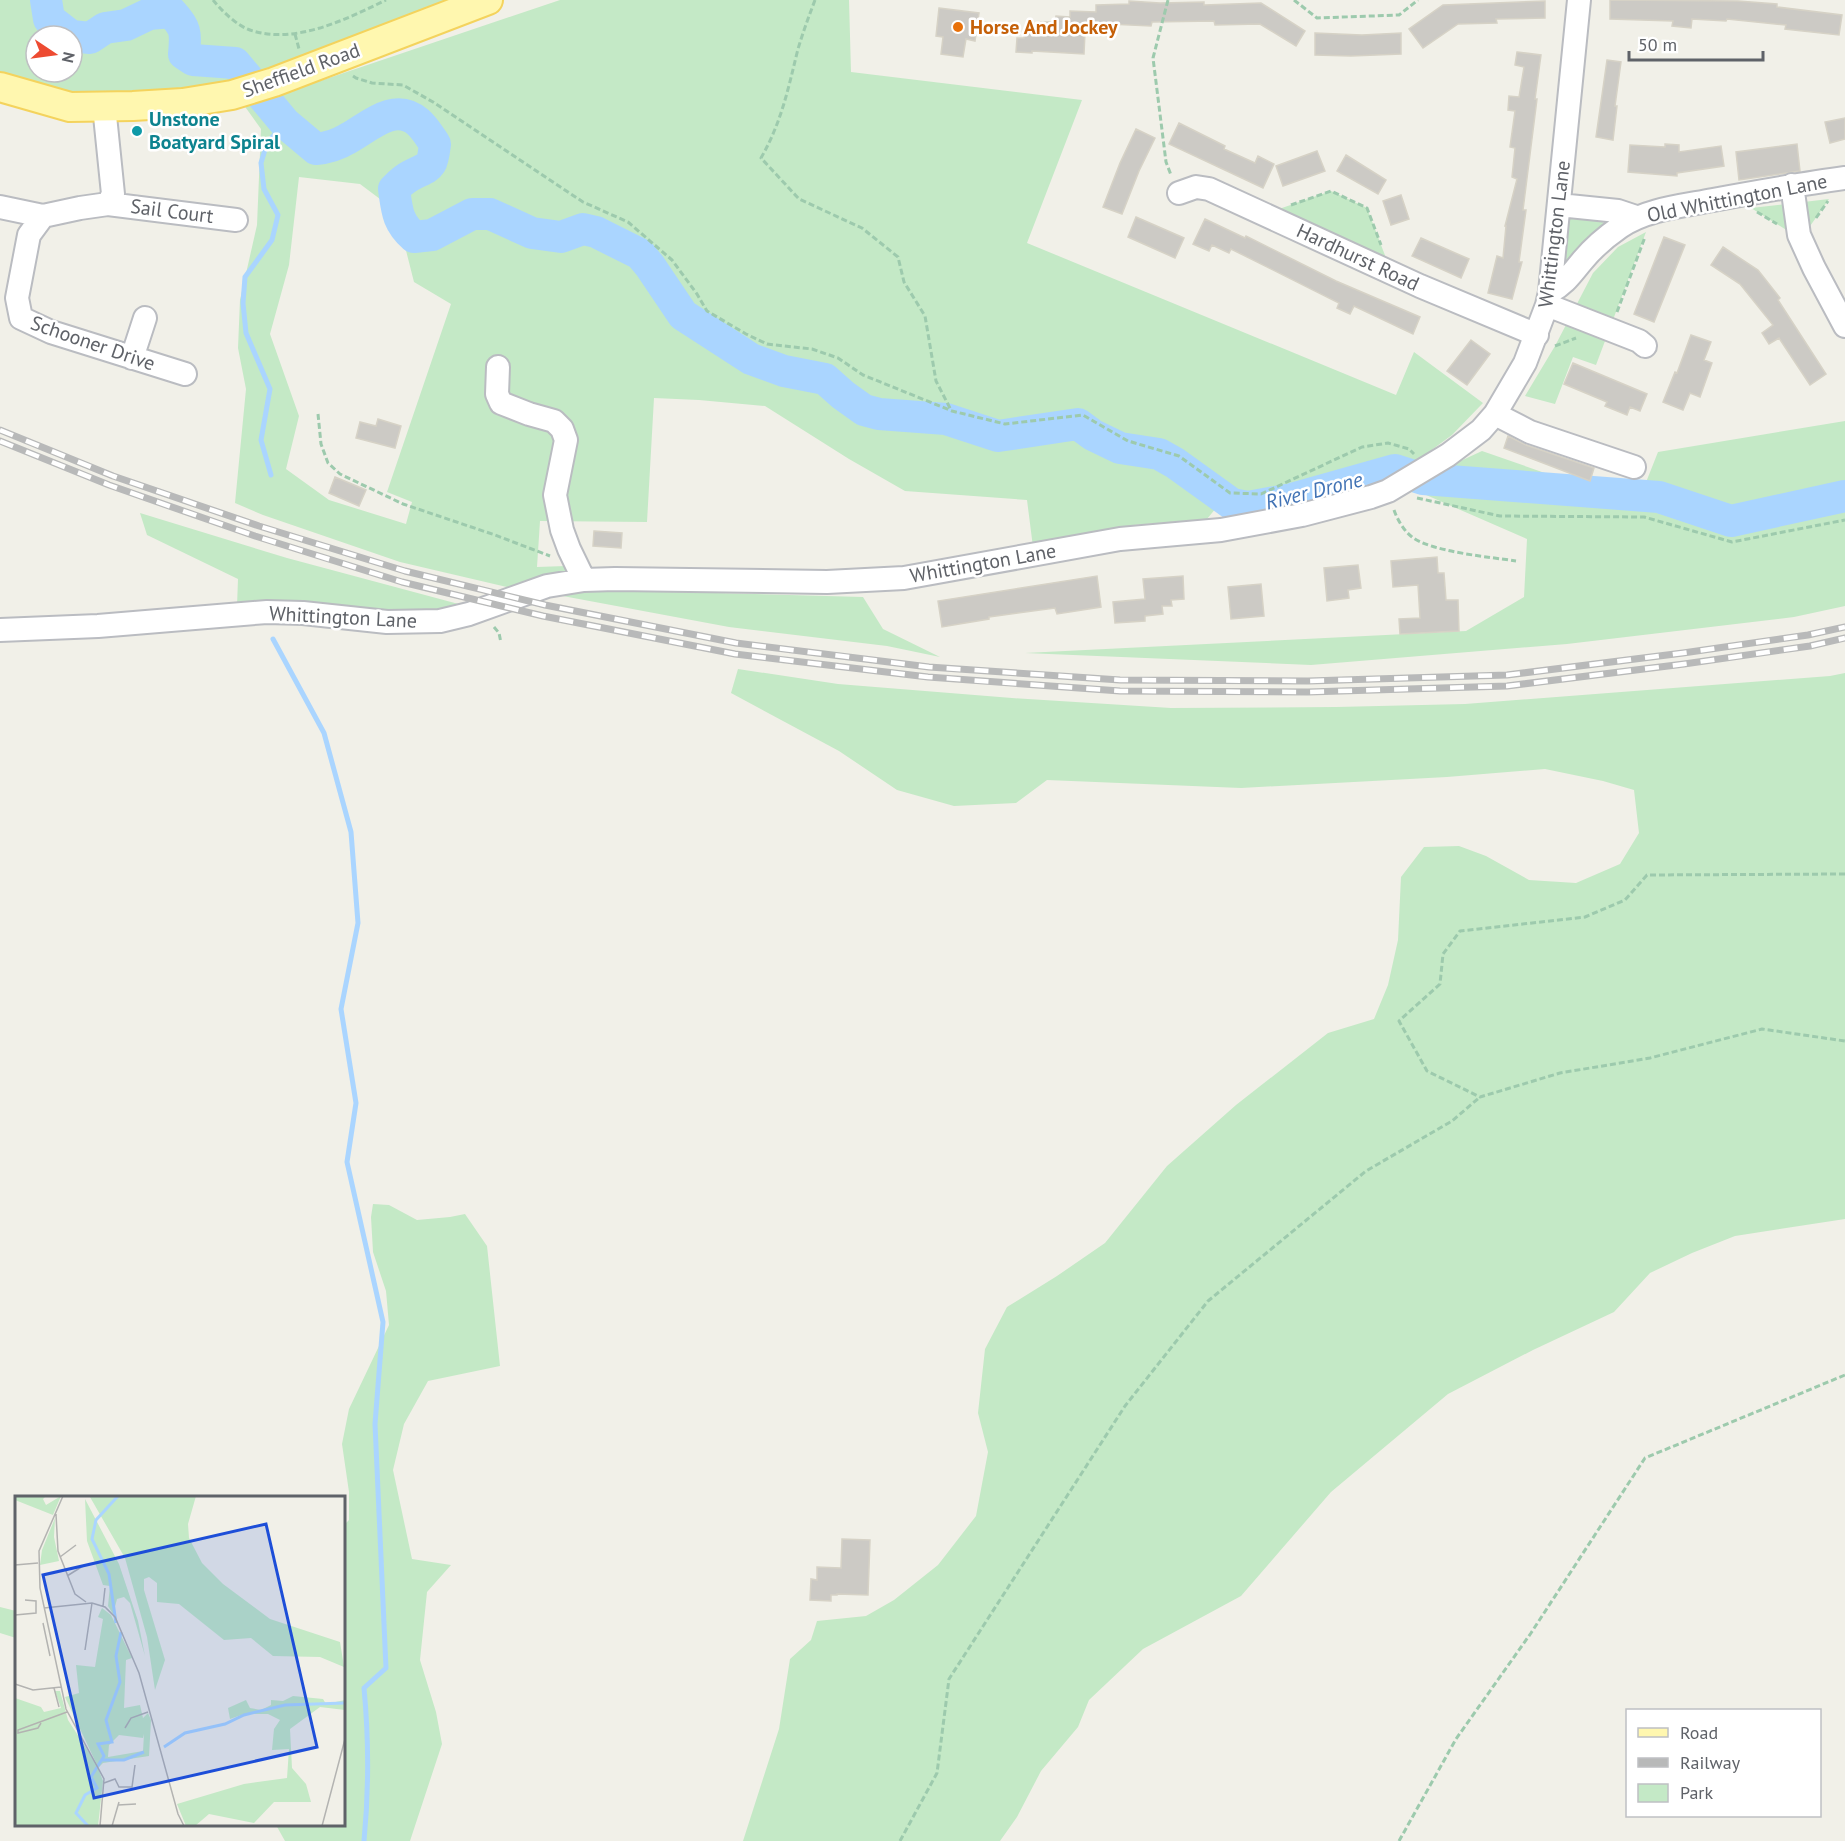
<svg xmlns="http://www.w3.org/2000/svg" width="1845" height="1841" viewBox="0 0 1845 1841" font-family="'PT Sans',sans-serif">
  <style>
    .green { fill: #c4e9c6; fill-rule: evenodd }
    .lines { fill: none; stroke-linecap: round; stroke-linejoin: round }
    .stream { stroke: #aad5ff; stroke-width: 5 }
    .river { stroke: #aad5ff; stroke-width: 32 }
    .building { fill: #cccac5; stroke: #d6d2c6; stroke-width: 1.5 }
    .minor-casing { stroke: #babcc1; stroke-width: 26 }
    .major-casing { stroke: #f4d35d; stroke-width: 32 }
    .path { stroke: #9dcaad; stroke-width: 3; stroke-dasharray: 6 3; stroke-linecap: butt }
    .minor { stroke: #fff; stroke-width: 22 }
    .major { stroke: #fff7af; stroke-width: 28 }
    .rail-casing { stroke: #b8b9b9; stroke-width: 7 }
    .rail { stroke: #fff; stroke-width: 4.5; stroke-dasharray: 14; stroke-linecap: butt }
    .food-dot { fill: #e8710a; stroke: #fff; stroke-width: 2 }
    .culture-dot { fill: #0f9aa8; stroke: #fff; stroke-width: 2 }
    .labels { text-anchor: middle; stroke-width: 5; stroke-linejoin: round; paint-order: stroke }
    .food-label { font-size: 20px; font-weight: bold; fill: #c56008; stroke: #fff; text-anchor: start }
    .street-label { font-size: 20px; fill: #5f6268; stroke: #fff }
    .culture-label { font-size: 20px; font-weight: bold; fill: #0d838f; stroke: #fff; text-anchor: start }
    .water-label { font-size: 21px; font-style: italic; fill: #4273b5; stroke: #fff }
    .inset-river { fill: none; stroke: #aad5ff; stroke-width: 3 }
    .inset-road { fill: none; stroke: #b3b3b1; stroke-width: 1.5 }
    .view { fill: #1d4ed8; fill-opacity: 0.15; stroke: #1d4ed8; stroke-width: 3 }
    .inset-edge { fill: none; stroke: #5f6268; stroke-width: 3 }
  </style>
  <rect width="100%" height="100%" fill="#f1f0e8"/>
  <!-- green -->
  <path class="green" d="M0,0H460L231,83L317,82L560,0H849L851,72L1082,100L1027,243L1396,395L1414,352L1483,403L1452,435L1411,465L1394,457L1283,497L1221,502L1207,519L1134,525L1033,547L1027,500L905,491L849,459L765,406L699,400L654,398L647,522L540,521L537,567L566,566L570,577L515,589L400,562L263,515L235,503L246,389L238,348L240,300L257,225L261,129L228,83L120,100L46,91L0,76ZM36,36H72V72H36ZM299,177L360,184L396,211L414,282L451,304L387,492L412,502L406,524L329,500L286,469L299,416L270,334L289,265Z
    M1331,191L1367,208L1386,258L1279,209Z
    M1829,199L1801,239L1751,208Z
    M1570,219L1599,220L1604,223L1601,229L1564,271L1566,224Z
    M1646,232L1596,365L1573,357L1555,404L1525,396L1555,346L1593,273L1618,247Z
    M1845,421V606L1794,617L1567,644L1311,665L1025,653L1466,631L1524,597L1527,539L1417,491L1413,483L1482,451L1637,505L1658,452Z
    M140,513L287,558L466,606L417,613L237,606L238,579L147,535Z
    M602,590L863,597L883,629L940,657L887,646L729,627L552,594Z
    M738,669L838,684L1012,698L1171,708L1336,707L1465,704L1830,676L1845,673V1219L1735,1236L1692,1253L1650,1273L1614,1312L1533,1350L1448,1394L1331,1492L1241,1596L1143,1649L1089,1700L1078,1727L1041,1771L1017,1817L1000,1841H743L779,1729L790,1659L811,1640L817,1621L866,1616L894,1600L938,1565L976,1516L988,1452L978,1413L985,1349L1007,1307L1057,1276L1105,1243L1167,1166L1236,1105L1328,1033L1374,1019L1388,985L1398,940L1401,877L1424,847L1459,846L1486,856L1529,880L1576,883L1620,864L1639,833L1634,790L1603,781L1545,769L1447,777L1241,788L1047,780L1016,803L954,806L897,790L839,751L731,693Z
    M373,1204L389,1205L417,1220L450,1217L465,1214L487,1246L500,1366L428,1381L404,1424L393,1470L412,1559L451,1565L427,1592L420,1660L436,1712L442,1744L410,1841H285L276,1825L344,1824V1525L349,1520V1492L342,1444L349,1409L389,1325L386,1291L373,1252L371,1217Z
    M0,1607L16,1611V1638L0,1633Z"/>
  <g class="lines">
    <!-- stream -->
    <path class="stream" d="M271,475L261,440L270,389L246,333L243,303L245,277L272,240L278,215L264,189L261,163L267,143L285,123
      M273,639L324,733L351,832L358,923L341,1009L356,1103L347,1162L383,1322L375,1424L386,1668L364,1688C369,1741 369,1789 364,1841"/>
    <!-- river -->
    <path class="river" d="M46,0L49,19L71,36
      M72,36L90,38L105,28L126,25L149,14L171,12C186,28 186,32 184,54L193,60L235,63L285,123L316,149C327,148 337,145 347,139C368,128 394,101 418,122C425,128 430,137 435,144C432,169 431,165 410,176C404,179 399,184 394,189C397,210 397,222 414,237L432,235L472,214H490L532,233L561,237L583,229L596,232L640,254L650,266L683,315L751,359L784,371L825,379L843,395L864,410L879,414L946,419L998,436L1078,424L1093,435L1120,448L1159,454L1175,463L1232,504L1248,507L1292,499L1395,470L1423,479L1659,497L1731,521L1845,496"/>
  </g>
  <!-- building -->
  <path class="building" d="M1610,0L1738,1L1777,4V7L1842,15L1839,35L1785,29L1786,25L1727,19L1726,21L1692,19L1691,28L1672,26L1673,21L1610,19Z
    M1129,1L1160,3L1204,2V5L1261,3L1305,31L1296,46L1260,24L1215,25L1214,21L1152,22L1151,26L1109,24V32H1085L1084,54L1032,51V53L1016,52L1017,38H1024L1025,27L1042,28L1041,22H1055L1056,16L1070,17V11L1096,12V5L1129,4Z
    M1545,1V18L1496,19L1497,23L1458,24L1423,48L1409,29L1443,5Z
    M939,8L979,13L975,41L966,39L963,57L941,54L943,37L936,36Z
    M1315,33L1362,35L1401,33V54L1351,56L1315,55Z
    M1517,52L1541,55L1535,99H1537L1523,210H1526L1519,262H1522L1512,299L1488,293L1497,256L1503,258L1506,226H1505L1517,179L1512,177L1515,148L1510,147L1515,111L1508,110L1509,96L1519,97L1524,67L1515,65Z
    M1607,60L1621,62L1615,106H1617L1613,140L1596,137Z
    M1845,118V139L1830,143L1825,122Z
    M1179,123L1225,146L1224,149L1255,163L1258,156L1274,164L1263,188L1169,144Z
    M1136,129L1155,138L1139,171L1122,214L1103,207L1120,163Z
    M1665,144L1679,145V152L1721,146L1724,166L1677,173V176L1628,172L1630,145L1665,147Z
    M1797,144L1800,171L1739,180L1736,152Z
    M1317,151L1325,171L1283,186L1276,166Z
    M1346,155L1386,180L1378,194L1337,171Z
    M1401,195L1409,219L1391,225L1383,201Z
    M1136,217L1184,238L1175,258L1128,237Z
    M1205,219L1245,238L1246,236L1336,281L1420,317L1413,334L1354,306L1350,314L1337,308L1339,303L1231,249L1229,253L1212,245L1209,251L1193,244Z
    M1664,237L1685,245L1654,322L1634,314Z
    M1421,238L1469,259L1461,278L1412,256Z
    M1723,247L1758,270L1780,298L1778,300L1826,374L1810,385L1779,338L1769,344L1762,333L1773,325L1740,284L1711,265Z
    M1691,335L1711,342L1704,360L1712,363L1700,397L1690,393L1683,410L1663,402L1675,372L1677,373Z
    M1471,340L1490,354L1467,385L1447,371Z
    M1573,363L1647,394L1640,411L1630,407L1627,415L1605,406L1607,402L1564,384Z
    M378,419L401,426L395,448L356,438L360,422L376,426Z
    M1508,436L1526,445L1594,468L1590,481L1504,448Z
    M335,477L366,490L359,506L329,493Z
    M594,531L622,533L621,548L593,546Z
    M1437,557L1438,573H1444L1446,600H1458L1459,631L1400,634L1399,619L1420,618L1418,585L1393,587L1391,561Z
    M1358,565L1361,588L1348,590L1349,598L1327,601L1324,568Z
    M1097,576L1101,607L1057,614L1055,608L989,617V619L942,627L938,601Z
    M1183,576L1184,599L1171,600L1172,606H1162L1163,614L1145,616V621L1115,623L1113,602L1145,599L1143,579Z
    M1261,584L1264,616L1231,619L1228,587Z
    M842,1539L870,1540L868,1595L837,1594V1595H831V1601L810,1600L811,1579L817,1580V1567L841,1568Z"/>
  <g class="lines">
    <!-- minor casing -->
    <g class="minor-casing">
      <path id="minor" d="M104,106L113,194L108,204L80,208L43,216L29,235L17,298L21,318L51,332L185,374
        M1792,185L1799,235L1814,268L1845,326
        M1179,193L1196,187L1209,189L1420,286L1537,335
        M108,204L236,220
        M1559,205L1618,211L1636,217
        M0,207L43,216
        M1550,292C1566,283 1571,274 1583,260C1593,248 1607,236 1620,227C1647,209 1682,206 1713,200C1757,192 1801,184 1845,178
        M1547,305L1639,341L1645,346
        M132,358L145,318
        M498,367L497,394L501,403L529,414L554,421L562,429L566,440L555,495L562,530L569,549L584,580
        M1495,414L1530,432L1634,467
        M0,630L98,626L267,612L303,613L387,622L440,621L469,614L547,586L584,580L615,579L827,582L904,578L1120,539L1221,530L1302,515L1371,497L1388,491L1448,455L1481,430L1495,414L1525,363L1547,305L1550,292L1579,0"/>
    </g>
    <!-- major casing -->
    <g class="major-casing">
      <path id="major" d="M0,87L70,107L133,106L183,103L232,95L274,82L488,0"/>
    </g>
    <!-- path -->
    <path class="path" d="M213,0C223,12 238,27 253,31C297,44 347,19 386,0
      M815,0C809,16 803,32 798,49C788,89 782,121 761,158L799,199L862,228L898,257L904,282L925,316L936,381L951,410
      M1168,0L1153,58L1166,162L1171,175
      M1294,0L1317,18L1399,15L1418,0
      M295,34L299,49
      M353,76L356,78L372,83L403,85L433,102L583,202L628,222L672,260L697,294L707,311L746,334L767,344L812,349L838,358L863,375L952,411L1005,424L1083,415L1128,441L1179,456L1230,493L1261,494L1362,447L1388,443L1409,449L1414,454
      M1291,205L1331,191L1367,208L1381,245
      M1757,212L1777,224
      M1816,218L1828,201
      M1617,312L1645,237
      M1555,346L1576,338
      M318,414L321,444L328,463L340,474L403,504L495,535L550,556
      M1417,498L1500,516L1644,517L1732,542L1845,520
      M1394,510C1397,519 1404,531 1412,537C1432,552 1490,557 1516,561
      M494,627L499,633L501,643
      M1845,874L1647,875L1625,900L1585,917L1460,931L1443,954L1440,984L1399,1021L1427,1071L1480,1097L1560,1073L1650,1058L1762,1029L1845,1041
      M900,1841L937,1773L949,1679L1125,1406L1208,1301L1366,1171L1452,1121L1480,1097
      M1399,1841L1456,1739L1531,1633L1645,1458L1845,1375"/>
    <!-- minor -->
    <use href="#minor" class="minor"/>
    <!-- major -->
    <use href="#major" class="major"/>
    <!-- rail casing -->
    <g class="rail-casing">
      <path id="rail" d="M0,430L113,476L259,526L405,571L545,605L736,643L929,667L1120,680L1308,681L1507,675L1683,653L1808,635L1845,627
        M0,441L109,485L255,536L402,582L543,616L735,654L928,677L1120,691L1308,692L1507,686L1684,664L1810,646L1845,638"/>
    </g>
    <!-- rail -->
    <use href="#rail" class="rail"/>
  </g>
  <!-- markers -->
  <circle class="food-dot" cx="958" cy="27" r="6"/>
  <circle class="culture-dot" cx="137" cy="131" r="6"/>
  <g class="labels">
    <!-- food labels -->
    <g class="food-label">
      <text x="970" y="34">Horse And Jockey</text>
    </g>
    <!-- street labels -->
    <g class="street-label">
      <text transform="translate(301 70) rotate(-20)" y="7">Sheffield Road</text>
      <text transform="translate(1737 198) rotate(-11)" y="7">Old Whittington Lane</text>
      <text transform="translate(172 211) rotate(7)" y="7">Sail Court</text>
      <text transform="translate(1554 234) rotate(-83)" y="7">Whittington Lane</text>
      <text transform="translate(1358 257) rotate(25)" y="7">Hardhurst Road</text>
      <text transform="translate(93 343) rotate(19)" y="7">Schooner Drive</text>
      <text transform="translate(983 563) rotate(-10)" y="7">Whittington Lane</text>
      <text transform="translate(343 617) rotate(3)" y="7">Whittington Lane</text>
    </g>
    <!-- culture labels -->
    <g class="culture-label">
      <text x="149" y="126">Unstone<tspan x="149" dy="23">Boatyard Spiral</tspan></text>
    </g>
    <!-- water labels -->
    <g class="water-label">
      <text transform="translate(1314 491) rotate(-14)" y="7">River Drone</text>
    </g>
  </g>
  <!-- overview -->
  <g transform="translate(15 1496)">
    <rect width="330" height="330" fill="#f1f0e8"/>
    <path d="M0,0H31L28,3L31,9L46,0L38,19L0,4ZM181,0L173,28L174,42L187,67L208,88L255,123L325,146L329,171L305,161L258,160L236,142L209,144L164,108L142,106V87L134,81L129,83V94L150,164L140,194L132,141L110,62L75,1ZM70,3L104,68L123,125L130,160L115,107L109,101L102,103L98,118L93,110L95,90L88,89L72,45ZM40,22L39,41L44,65L25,69L27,54ZM87,112L96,119L117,162L111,164L109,212L125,209L128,222L133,217L136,224L134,260L88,267L83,272L88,285L83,330H0V202L26,211L29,216L46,212L40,195H45L53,224L82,269L50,201L64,197L61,169L80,171L88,123L83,121ZM129,238L128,255L93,261L94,249L104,239L128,242ZM278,200L308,203L311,208L330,204V214L305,211L275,233L277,272L291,288L296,306H259L239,327L194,318L180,330H171L162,308L229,288L272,282L274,253L257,254L259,233L265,224L253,218H229L215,223L213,212L231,204L235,212L246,214L256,209V204L268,205Z" fill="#c4e9c6" fill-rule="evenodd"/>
    <path class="inset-river" d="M101,127L94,78L77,43L81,24L103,0M149,251L170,237L210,228L229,219L270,209L330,207M86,264H109L129,256M73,330L61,317L70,299L82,292L76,281L89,260L83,248L97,246L91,224L105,186L101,160L106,136"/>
    <path class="inset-road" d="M48,0L24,55L25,92L51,213L89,283L85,330M41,18L43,55L60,98L71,106M45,61L61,49M0,69L23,67M52,80L68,70M88,110L90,92M29,112L77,107L90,111L100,121L124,177L163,318L169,330M0,119L21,117V105L10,104M28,127L35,160M70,154L77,107M0,188L18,194L46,191M39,192L44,211M26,227L23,232L3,237V234L52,216M110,232L116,222L133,216M89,287L100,283L104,291H117L120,269M103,309L121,308M97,330L104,306M307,330L330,243"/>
    <path class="view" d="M251,28L302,251L79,302L28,79Z"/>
    <rect width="330" height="330" class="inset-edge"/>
  </g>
  <!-- legend -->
  <rect x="1626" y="1709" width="195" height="108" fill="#ffffff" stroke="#bfc0c3" stroke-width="1.5"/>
  <rect x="1638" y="1728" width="30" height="9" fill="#fff7af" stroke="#bfc0c3" stroke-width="1.5"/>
  <text x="1680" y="1739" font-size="18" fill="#5f6268">Road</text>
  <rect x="1638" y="1758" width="30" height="9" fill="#b8b9b9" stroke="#bfc0c3" stroke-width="1.5"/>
  <text x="1680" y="1769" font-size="18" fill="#5f6268">Railway</text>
  <rect x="1638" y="1784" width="30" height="18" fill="#c4e9c6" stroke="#bfc0c3" stroke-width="1.5"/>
  <text x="1680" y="1799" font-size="18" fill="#5f6268">Park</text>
  <!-- north arrow -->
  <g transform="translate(54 54) rotate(103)"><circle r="28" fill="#ffffff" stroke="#bfc0c3" stroke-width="1.5"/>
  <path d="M0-4.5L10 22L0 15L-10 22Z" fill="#ed4b32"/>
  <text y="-9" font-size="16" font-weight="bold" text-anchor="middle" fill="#5f6268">N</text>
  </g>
  <!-- scale -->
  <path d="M1629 51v9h134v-9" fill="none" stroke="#5f6268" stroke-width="3"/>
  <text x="1638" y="51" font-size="18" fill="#5f6268" stroke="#ffffff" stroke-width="4.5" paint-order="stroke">50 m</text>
</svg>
